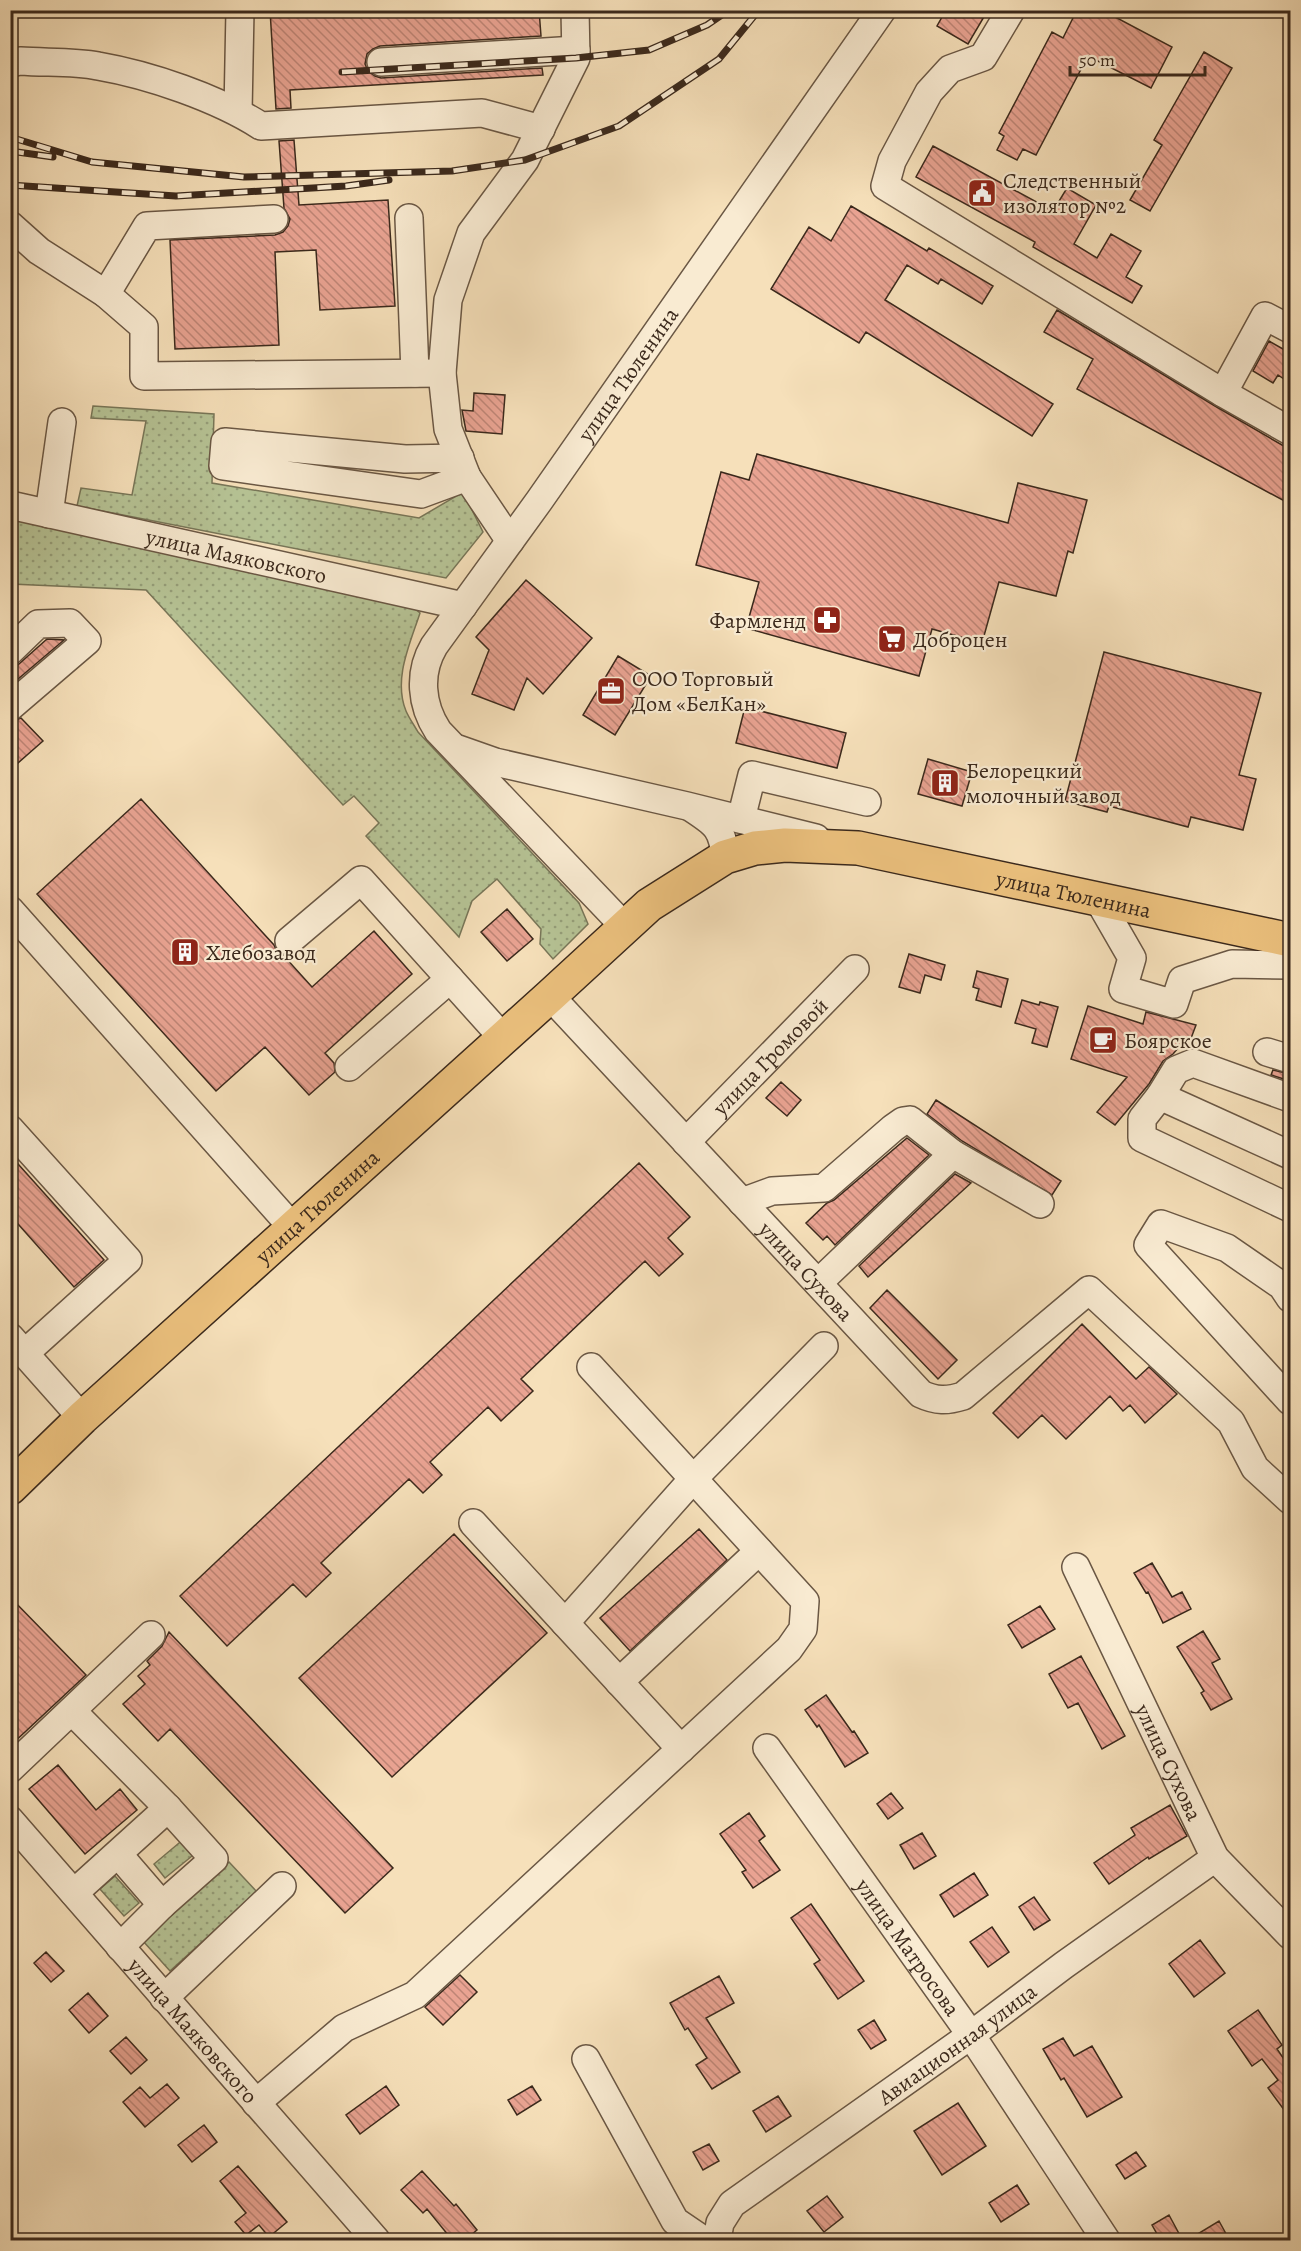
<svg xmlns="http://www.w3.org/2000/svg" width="1301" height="2251" viewBox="0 0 1301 2251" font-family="Alegreya,serif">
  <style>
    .grass { fill: url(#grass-dots); stroke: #787658; stroke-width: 1.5 }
    .building { fill: url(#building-back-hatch); stroke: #3b291c; stroke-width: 1.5 }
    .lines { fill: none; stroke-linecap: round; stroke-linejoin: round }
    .minor-casing { stroke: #6a5744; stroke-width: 30 }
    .major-casing { stroke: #3b291c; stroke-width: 36 }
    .minor { stroke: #f9ebd2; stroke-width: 27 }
    .major { stroke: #ebc07d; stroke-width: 33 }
    .rail-casing { stroke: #3b291c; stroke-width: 7 }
    .rail { stroke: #f9ebd2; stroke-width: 4.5; stroke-dasharray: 14; stroke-linecap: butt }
    .labels { text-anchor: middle; stroke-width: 4.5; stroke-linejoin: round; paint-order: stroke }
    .poi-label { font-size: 22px; fill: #3b291c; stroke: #f9ebd2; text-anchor: start }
    .street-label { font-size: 22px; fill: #3b291c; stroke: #f9ebd2 }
  </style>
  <defs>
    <pattern id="grass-dots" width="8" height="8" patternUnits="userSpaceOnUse" patternTransform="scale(1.5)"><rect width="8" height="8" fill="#b6c395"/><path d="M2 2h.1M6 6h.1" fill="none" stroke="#959e79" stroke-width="1.8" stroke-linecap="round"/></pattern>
    <pattern id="building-back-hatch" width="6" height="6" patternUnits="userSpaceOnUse" patternTransform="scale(1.5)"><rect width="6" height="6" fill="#e9a392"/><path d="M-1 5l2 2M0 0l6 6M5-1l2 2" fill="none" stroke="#be8576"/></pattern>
  </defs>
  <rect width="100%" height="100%" fill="#f6e0ba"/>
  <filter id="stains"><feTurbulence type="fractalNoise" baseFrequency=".00333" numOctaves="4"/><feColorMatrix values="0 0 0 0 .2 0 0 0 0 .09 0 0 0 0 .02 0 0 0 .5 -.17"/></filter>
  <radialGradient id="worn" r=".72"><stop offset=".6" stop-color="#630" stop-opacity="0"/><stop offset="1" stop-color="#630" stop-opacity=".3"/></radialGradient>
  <!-- grass -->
  <path class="grass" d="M93,406L214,414L212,483L419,518L463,492L483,532L446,578L77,506L81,488L132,495L146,421L91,418Z
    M11,515L403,599L420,613C410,644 393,679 406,711C409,718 414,725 418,732L579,903L588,924L553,959L540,944L541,929L497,879L472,901L459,937L366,836L379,823L354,796L343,805L146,590L11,584Z
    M185,1838L197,1852L165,1878L154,1864Z
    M229,1862L257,1892L170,1971L143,1941Z
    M115,1876L139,1903L124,1916L100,1889Z"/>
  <!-- building -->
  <path class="building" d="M270,10H539L541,36L380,46L373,49L367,54L365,64L368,71L375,76L381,78L542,68L543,75L290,90L291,108L276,109Z
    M946,10H988L968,44L937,26Z
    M1077,10H1102L1172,47L1151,88L1088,56L1036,155L1023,149L1017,160L997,150L1004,136L999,133L1052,32L1063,38Z
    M1204,52L1232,68L1150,211L1130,200L1162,145L1154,140Z
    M294,140L299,205L388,200L395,306L320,310L316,250L275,252L279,345L175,349L170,240L275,235L283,232L288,226L290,219L284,208L279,141Z
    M933,146L1053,211L1067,188L1096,205L1074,244L1097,258L1111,234L1141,251L1126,277L1142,286L1132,303L1033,247L1035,242L916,177Z
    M851,206L927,251L929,248L993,286L982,304L941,279L938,284L907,265L885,300L1053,404L1032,436L866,332L859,343L771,289L809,227L831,241Z
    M1057,310L1215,406L1282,445L1290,447V504L1077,389L1093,359L1044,332Z
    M1269,341L1290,353V383L1278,375L1273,383L1253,371Z
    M474,393L505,395L502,434L466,431L462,410L473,411Z
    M757,454L1008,523L1018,483L1087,500L1073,553L1068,551L1056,596L999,582L982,643L932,629L919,676L746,628L759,582L696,565L721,472L749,480Z
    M526,580L592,638L543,694L527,678L514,710L472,694L489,650L476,637Z
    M47,639L64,640L11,685L10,672Z
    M1104,652L1261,693L1239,775L1256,779L1243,830L1191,817L1188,827L1109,806L1107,812L1065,801Z
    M618,656L651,676L615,735L583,715Z
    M745,707L846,733L837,768L736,743Z
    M21,718L43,741L10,770V722Z
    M928,759L972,772L962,806L918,794Z
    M141,799L274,945L277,952L284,956L312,987L374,931L412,974L325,1053L334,1063L335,1072L309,1095L265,1047L216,1091L37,894Z
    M507,909L533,939L507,961L481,932Z
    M909,954L945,965L941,980L925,975L920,993L899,987Z
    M977,971L1008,979L1001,1007L976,1000L979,989L973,987Z
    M1022,1000L1039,1005L1040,1002L1058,1007L1047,1047L1032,1043L1036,1029L1015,1023Z
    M1088,1006L1143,1024L1146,1012L1196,1025L1190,1041L1186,1039L1173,1054L1163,1061L1149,1084L1115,1125L1097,1112L1127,1077L1071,1059Z
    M1273,1070L1290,1074V1081L1271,1075Z
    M781,1082L801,1100L787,1116L766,1098Z
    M936,1100L1061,1181L1052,1195L962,1141L927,1114Z
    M907,1138L929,1155L835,1245L827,1236L823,1240L806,1223L827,1203L834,1200Z
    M10,1155L104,1260L74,1287L10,1215Z
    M639,1163L690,1217L668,1238L683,1254L659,1276L645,1261L521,1379L533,1391L501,1421L488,1407L430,1462L442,1475L423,1493L409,1479L321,1563L331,1573L306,1597L293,1584L227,1646L180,1596Z
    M955,1174L971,1183L868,1277L859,1266Z
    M887,1290L957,1360L938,1379L870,1308Z
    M1082,1324L1136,1379L1149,1367L1177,1394L1145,1423L1130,1405L1123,1411L1110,1396L1066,1439L1042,1415L1018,1438L993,1413Z
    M699,1529L727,1560L630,1651L600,1618Z
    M454,1534L547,1633L392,1777L299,1678Z
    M1152,1563L1172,1597L1182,1592L1191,1609L1163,1623L1148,1592L1146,1593L1134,1573Z
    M10,1597L86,1675L10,1746Z
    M1040,1606L1055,1629L1022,1648L1008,1625Z
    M1203,1631L1220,1659L1212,1663L1232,1699L1211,1710L1201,1693L1204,1691L1177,1647Z
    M169,1632L393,1868L345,1913L170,1729L158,1741L123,1704L145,1684L138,1676L150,1665L147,1661L162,1646Z
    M1081,1656L1125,1736L1102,1749L1078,1703L1068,1708L1049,1674Z
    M826,1695L852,1732L854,1731L868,1753L845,1767L819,1725L817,1727L805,1710Z
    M58,1765L96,1810L120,1789L137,1810L85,1854L29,1789Z
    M891,1793L903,1808L888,1819L877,1804Z
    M1170,1805L1187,1836L1149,1859L1148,1857L1109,1884L1094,1863L1135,1835L1131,1828Z
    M749,1813L765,1836L759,1841L780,1870L753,1888L742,1872L746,1870L720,1834Z
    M922,1833L936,1856L914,1869L900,1845Z
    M974,1873L988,1895L954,1917L940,1895Z
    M1034,1897L1050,1920L1034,1930L1019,1907Z
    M811,1904L864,1981L838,1999L814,1964L820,1960L791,1918Z
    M992,1927L1009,1952L988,1967L970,1942Z
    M1200,1940L1225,1973L1194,1997L1169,1964Z
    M46,1952L64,1971L51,1982L34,1963Z
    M460,1975L477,1992L443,2025L425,2007Z
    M719,1976L734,2003L706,2018L740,2072L712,2089L696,2065L707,2058L688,2028L685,2030L670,2003Z
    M88,1993L108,2016L89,2033L69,2010Z
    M1258,2010L1282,2045L1277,2049L1290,2068V2118L1268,2088L1278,2080L1262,2059L1252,2066L1228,2031Z
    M874,2020L886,2040L871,2049L858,2030Z
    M126,2037L147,2060L131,2074L110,2051Z
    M1063,2038L1074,2056L1092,2046L1122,2097L1087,2117L1064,2078L1061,2080L1043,2049Z
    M167,2084L179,2098L145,2127L123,2102L140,2087L150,2098Z
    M386,2086L399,2105L360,2134L346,2115Z
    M532,2086L541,2100L517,2115L508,2100Z
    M778,2096L791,2116L766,2132L753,2111Z
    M958,2103L986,2146L942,2175L914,2131Z
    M204,2125L217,2142L192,2162L178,2145Z
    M709,2144L719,2161L703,2170L693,2152Z
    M1136,2152L1146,2166L1125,2179L1116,2165Z
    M238,2166L287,2222L269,2237L259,2225L246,2235L235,2222L246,2213L220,2181Z
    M422,2171L454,2206L456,2204L477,2230L464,2241H453L427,2209L423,2213L401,2190Z
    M1017,2185L1029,2204L1001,2222L989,2203Z
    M827,2196L843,2217L824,2232L807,2211Z
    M1169,2215L1183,2241H1161L1152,2225Z
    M1219,2221L1230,2241H1186Z"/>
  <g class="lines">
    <!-- minor casing -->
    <g class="minor-casing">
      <g id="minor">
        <path d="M1011,10L983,57L950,69L929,92L892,161L885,186L1223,393L1290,431"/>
        <path d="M381,62L576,50"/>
        <path d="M10,63L20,61C46,63 73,61 98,66C150,75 217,98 261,126L482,113L541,129"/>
        <path d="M238,112L240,10"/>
        <path d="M409,218L415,373"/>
        <path d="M274,219L147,226L106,294L144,327V376L442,373"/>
        <path d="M10,225L39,251L106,294"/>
        <path d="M1223,393L1265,316L1290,329"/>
        <path d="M460,458L405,459L225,442L223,466L421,494L467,477"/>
        <path id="s1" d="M10,505L463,606"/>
        <path d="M49,514L62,422"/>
        <path d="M510,541L467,477L448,429L442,373L448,300L471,233L525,160L576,58L575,10"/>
        <path d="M10,651L38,624L70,623L87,641L10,707"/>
        <path d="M458,749L495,762L687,806L816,838"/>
        <path d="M693,809C716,824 723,829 725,857"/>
        <path d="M741,819L752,775L867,802"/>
        <path d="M1098,899L1132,958L1123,989L1174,1004L1182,980L1232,964L1290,965"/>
        <path d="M10,910L293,1228"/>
        <path id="s2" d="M624,926L438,731C421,705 418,673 434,646L539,501L882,10"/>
        <path d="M289,941L361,880L503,1038"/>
        <path id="s3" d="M550,996L921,1394C936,1401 947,1401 963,1396L1089,1290L1231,1422L1255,1468L1290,1500"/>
        <path d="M1267,1052L1290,1059"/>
        <path d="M349,1067L450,979"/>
        <path d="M1160,1096L1176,1070L1193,1063L1290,1098"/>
        <path d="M10,1129L128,1260L25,1353"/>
        <path id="s4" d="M686,1142L855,969"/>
        <path d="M1290,1155L1160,1096L1142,1119V1138L1290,1208"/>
        <path d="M742,1202L772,1191L824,1188L893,1128L903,1121L910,1120L953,1154L1040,1204"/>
        <path d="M818,1283L953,1154"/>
        <path d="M1290,1298L1282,1286L1227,1248L1161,1224L1148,1245L1290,1401"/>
        <path d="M10,1337L82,1418"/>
        <path d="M473,1523L681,1749"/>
        <path id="s5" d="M1076,1567L1215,1858L1290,1935"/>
        <path d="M565,1623L693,1479L824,1346"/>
        <path d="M619,1682L759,1551"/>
        <path d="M72,1711L168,1808L74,1893"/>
        <path id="s6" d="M767,1748L971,2035L1106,2240"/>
        <path d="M10,1769L151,1635"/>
        <path id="s7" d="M10,1820L376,2240"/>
        <path d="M118,1854L162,1905"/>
        <path d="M120,1947L162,1905L214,1859L168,1808"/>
        <path d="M164,1998L282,1886"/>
        <path d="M586,2059L675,2221L703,2240"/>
        <path d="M256,2103L344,2028L415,1995L789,1649L803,1629L805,1601L591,1367"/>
        <path id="s8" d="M717,2240L720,2223L732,2204L971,2035L1064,1965L1215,1858"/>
      </g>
    </g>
    <!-- major casing -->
    <g class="major-casing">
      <g id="major">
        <path id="s9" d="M10,1488L82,1418L550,996L649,905L725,857L755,848L785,845L858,848L1290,940"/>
      </g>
    </g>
    <!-- minor -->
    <use href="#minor" class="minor"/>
    <!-- major -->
    <use href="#major" class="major"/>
    <!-- rail casing -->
    <g class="rail-casing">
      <path id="rail" d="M342,72L576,58L649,50L707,25L729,10
        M10,137L92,162L244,177L452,171L525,160L619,126L719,59L759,10
        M10,151L53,157
        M10,185L176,196L346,186L389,180"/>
    </g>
    <!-- rail -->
    <use href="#rail" class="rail"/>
  </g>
  <!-- icons -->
  <defs>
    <g id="civic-square" transform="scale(1.5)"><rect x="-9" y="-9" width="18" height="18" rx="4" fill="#8f2418" stroke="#f9ebd2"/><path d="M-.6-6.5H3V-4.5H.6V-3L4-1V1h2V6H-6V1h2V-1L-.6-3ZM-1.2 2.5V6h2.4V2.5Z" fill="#fff"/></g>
    <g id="pharmacy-square" transform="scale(1.5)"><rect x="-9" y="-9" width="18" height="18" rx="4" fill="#8f2418" stroke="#f9ebd2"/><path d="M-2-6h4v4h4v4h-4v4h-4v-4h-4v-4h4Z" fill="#fff"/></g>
    <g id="supermarket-square" transform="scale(1.5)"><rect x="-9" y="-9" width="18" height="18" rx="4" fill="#8f2418" stroke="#f9ebd2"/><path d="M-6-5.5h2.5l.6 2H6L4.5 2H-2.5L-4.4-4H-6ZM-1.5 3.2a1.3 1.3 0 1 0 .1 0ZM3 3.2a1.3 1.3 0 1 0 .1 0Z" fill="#fff"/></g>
    <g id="office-square" transform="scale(1.5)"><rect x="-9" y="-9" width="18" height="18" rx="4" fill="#8f2418" stroke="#f9ebd2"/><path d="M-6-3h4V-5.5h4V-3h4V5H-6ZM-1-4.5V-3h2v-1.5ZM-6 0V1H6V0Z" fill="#fff"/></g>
    <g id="building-square" transform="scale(1.5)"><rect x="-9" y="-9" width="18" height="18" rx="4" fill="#8f2418" stroke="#f9ebd2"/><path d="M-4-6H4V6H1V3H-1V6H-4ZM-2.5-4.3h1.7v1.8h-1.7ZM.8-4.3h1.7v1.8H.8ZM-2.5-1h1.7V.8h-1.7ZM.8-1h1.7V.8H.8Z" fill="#fff"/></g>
    <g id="cafe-square" transform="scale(1.5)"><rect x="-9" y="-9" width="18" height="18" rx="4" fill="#8f2418" stroke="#f9ebd2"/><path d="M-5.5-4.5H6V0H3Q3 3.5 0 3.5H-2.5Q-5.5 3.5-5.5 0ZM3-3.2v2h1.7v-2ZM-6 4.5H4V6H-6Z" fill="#fff"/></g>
  </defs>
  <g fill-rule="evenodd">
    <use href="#civic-square" x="982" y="193"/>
    <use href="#pharmacy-square" x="827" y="620"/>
    <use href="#supermarket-square" x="892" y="639"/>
    <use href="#office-square" x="611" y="691"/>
    <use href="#building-square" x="945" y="783"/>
    <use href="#building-square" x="185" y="952"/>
    <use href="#cafe-square" x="1103" y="1040"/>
  </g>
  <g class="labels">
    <!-- poi labels -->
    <g class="poi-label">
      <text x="1003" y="188">Следственный<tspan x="1003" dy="25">изолятор №2</tspan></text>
      <text x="806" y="628" text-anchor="end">Фармленд</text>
      <text x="913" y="647">Доброцен</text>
      <text x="632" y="686">ООО Торговый<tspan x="632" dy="25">Дом «БелКан»</tspan></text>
      <text x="966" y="778">Белорецкий<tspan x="966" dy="25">молочный завод</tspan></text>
      <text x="206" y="960">Хлебозавод</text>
      <text x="1124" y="1048">Боярское</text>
    </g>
    <!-- street labels -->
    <g class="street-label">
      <text dy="8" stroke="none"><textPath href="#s2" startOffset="693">улица Тюленина</textPath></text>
      <text dy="8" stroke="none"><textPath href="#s1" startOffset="232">улица Маяковского</textPath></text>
      <text dy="8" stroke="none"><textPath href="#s9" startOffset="1310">улица Тюленина</textPath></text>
      <text dy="8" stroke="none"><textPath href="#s4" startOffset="120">улица Громовой</textPath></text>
      <text dy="8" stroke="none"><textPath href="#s9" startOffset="417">улица Тюленина</textPath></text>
      <text dy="8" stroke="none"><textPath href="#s3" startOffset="376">улица Сухова</textPath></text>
      <text dy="8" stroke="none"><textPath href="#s5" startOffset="216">улица Сухова</textPath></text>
      <text dy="8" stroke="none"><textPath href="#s6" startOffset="244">улица Матросова</textPath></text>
      <text dy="8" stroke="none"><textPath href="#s7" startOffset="279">улица Маяковского</textPath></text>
      <text dy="8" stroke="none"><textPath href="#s8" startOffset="316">Авиационная улица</textPath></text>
    </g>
  </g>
  <!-- margin -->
  <rect width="1301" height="2251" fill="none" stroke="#f6e0ba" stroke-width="36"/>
  <rect x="12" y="12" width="1277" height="2227" fill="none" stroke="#3b291c" stroke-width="3"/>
  <rect x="18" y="18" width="1265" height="2215" fill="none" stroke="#3b291c" stroke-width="1.5"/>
  <!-- scale -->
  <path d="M1070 66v9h135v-9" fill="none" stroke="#3b291c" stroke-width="3"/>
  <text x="1079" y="66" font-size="18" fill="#3b291c" stroke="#f9ebd2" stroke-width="4.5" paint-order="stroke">50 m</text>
  <rect width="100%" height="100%" filter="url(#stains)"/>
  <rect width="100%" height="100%" fill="url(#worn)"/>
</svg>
